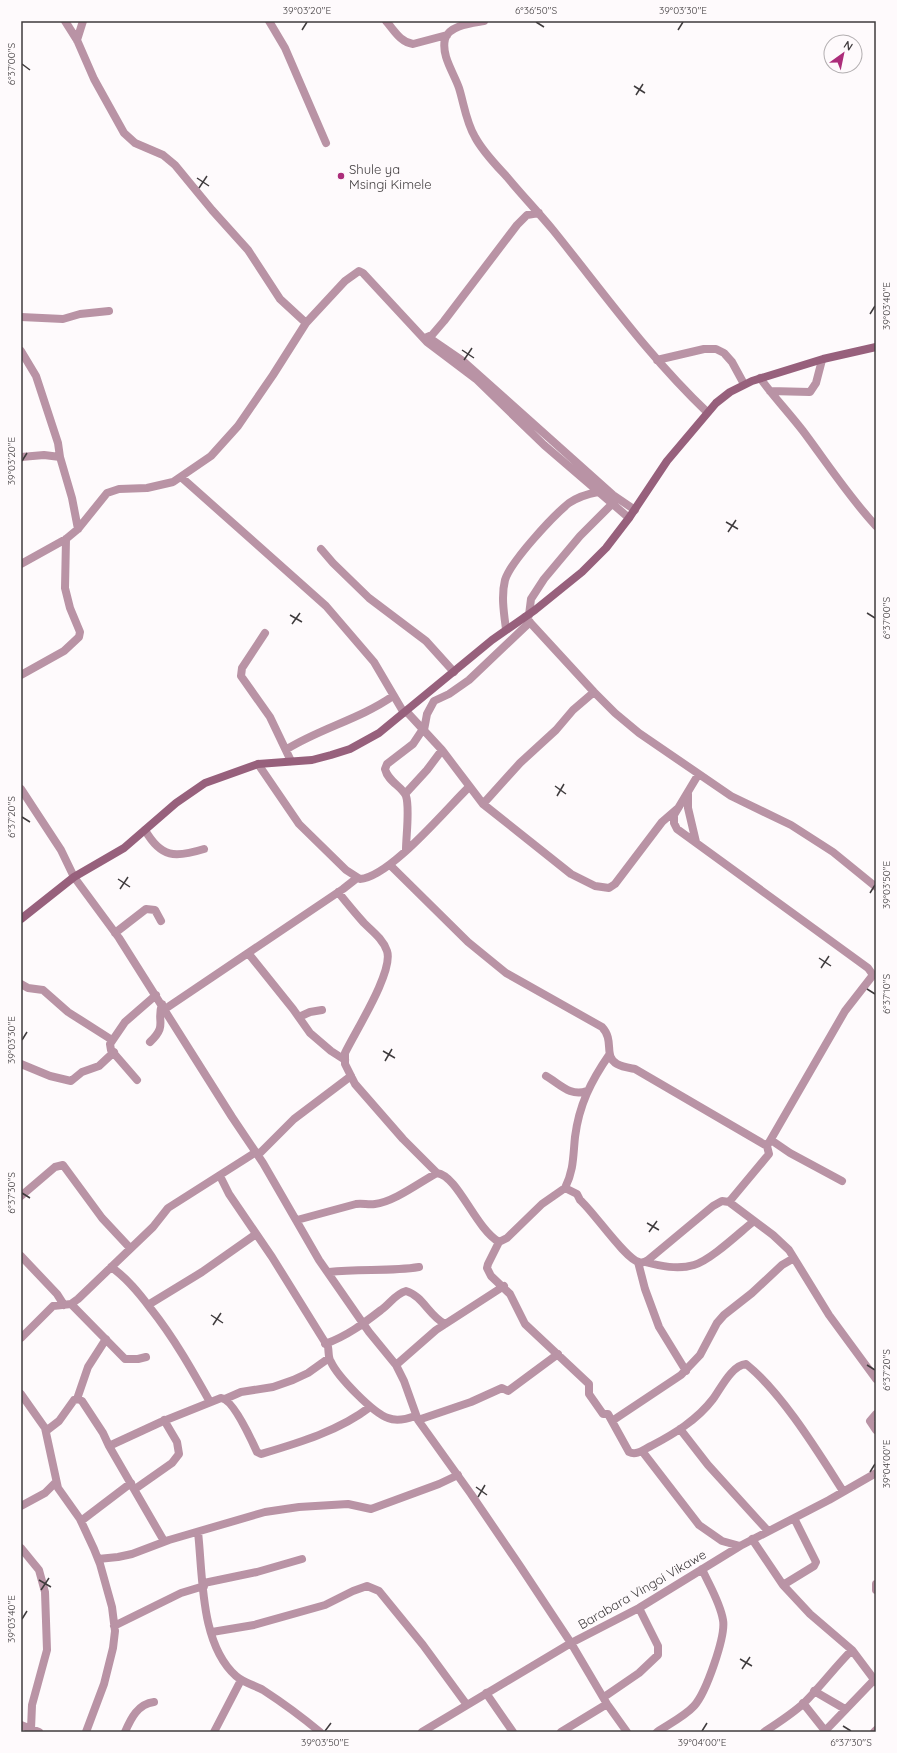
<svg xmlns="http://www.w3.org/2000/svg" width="897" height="1753" viewBox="0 0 897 1753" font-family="Quicksand,sans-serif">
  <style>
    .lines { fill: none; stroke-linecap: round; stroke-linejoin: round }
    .street { stroke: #b993a5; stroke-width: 8 }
    .secondary { stroke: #97607c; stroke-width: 8 }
    .ticks { fill: none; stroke: #3f3b3d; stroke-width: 1.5 }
    .poi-dot { fill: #ac2d7a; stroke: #fefafc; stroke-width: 1.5 }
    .labels { text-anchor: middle; stroke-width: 3; stroke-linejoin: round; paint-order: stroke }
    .poi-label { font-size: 13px; fill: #3f3b3d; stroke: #fefafc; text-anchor: start }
    .street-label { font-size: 13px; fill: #3f3b3d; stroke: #fefafc }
    .neatline { fill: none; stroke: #3f3b3d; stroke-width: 1.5 }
    .ticks-label { font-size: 10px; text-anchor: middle; fill: #3f3b3d }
  </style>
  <rect width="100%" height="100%" fill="#fefafc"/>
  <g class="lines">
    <!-- street -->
    <path class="street" d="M65,21L77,40L94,79L124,133L135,143L163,155L175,165L212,210L248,250L280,299L306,323
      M269,21L285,48L326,143
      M386,21C394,30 400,42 413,44L447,35
      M484,21C473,23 449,25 445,39C441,56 454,73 459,88C464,104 466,122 475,137C483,152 495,164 507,177C522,195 538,212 553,230C603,292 649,357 707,412
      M77,40L83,21
      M21,317L63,319L80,314L109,311
      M428,337L463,361L613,495L635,510
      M425,338L432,335L444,321L517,225L527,215L539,213
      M21,351L36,376L58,443L60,457L72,498L78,529
      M657,360L704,349H716L724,353L732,362L744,384
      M760,378C774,397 789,413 803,431C827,463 849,497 876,526
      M770,391L810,392L816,383L822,360
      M21,457L44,455L60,457
      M181,477L326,606L374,662L404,713
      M321,549L333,563L369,598L426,641L454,672
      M21,564L66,539L78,529L107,493L119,489L147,488L173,482L211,456L238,426L273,375L306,323L345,281L359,271L363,273L427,342L476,379L544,445L629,518
      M529,615L531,599L544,579L580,536L612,504
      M525,617L594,692L615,713L639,733L731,796L791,825L833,852L876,887
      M506,629C504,614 501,596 505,580C511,561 553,516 569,503C578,497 587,494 598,492
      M265,633L242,668L241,676L270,717L291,761
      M21,675L64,651L79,637L80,632L70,608L65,588L66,539
      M406,711L442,750L483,804L571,874L595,886L609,888L615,884L662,822L677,809
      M424,730L427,714L434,701L449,694L469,680L530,622
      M287,749C321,728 360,719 393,696
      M258,764L299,824L346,870L360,879C390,877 446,809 469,787
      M698,775L674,815V823L677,829L868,968L873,975L845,1011L767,1146
      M21,789L61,850L74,877L119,938L232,1117L263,1163L319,1260L369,1332L396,1365L404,1381L418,1420L471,1494L520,1566L571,1643L607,1704L627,1732
      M405,794L427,770L442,750
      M688,794V808L696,842
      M483,804L520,763L556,730L573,710L594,692
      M145,830C161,858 175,858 204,849
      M406,850C406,836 410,808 406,796C402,786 388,782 385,769L387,764L413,744L423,729
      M390,865L468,942L506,973L602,1027C615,1041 603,1056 617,1064C622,1067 630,1068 635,1069L767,1146L769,1154L729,1202
      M338,892C346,902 355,913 364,923C372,931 383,939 387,951C394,971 355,1032 345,1053V1064L355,1084L403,1139L437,1173
      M115,933L146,909L155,910L161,921
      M248,953L293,1009L310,1033L331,1051L345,1060
      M21,984L28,988L43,990L68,1012L112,1040
      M165,1009L343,889L357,878
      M299,1017L310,1012L322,1010
      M150,1042C168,1025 156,1022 162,1004
      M21,1064L50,1076L71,1081L82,1072L99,1066L114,1052
      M546,1076C560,1084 570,1097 587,1091
      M137,1080L111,1050L110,1044L125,1022L156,995
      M771,1140L790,1153L842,1181
      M258,1155L294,1119L351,1076
      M220,1176L229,1194L272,1257L328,1347C329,1352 328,1358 331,1362C338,1377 373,1413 388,1418C397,1422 407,1419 415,1416
      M565,1188C574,1170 573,1156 575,1137C579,1105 591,1081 609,1055
      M21,1196L55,1167L63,1165L102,1218L130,1248
      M297,1220L356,1204C363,1203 368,1205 375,1204C394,1202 420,1182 437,1173C458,1176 475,1228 499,1242L507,1238L542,1204L565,1188L577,1194L580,1200C593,1211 626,1260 639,1262C642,1263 645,1262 648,1260L713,1206L722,1201L729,1202L773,1235L789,1250L829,1315L876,1379
      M499,1242L488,1264L487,1268L491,1276L510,1294L525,1324L589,1384V1394L603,1414H608L629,1452C637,1456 644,1449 651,1446C674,1434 697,1420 713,1399C721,1388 732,1365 746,1364C782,1393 818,1452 843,1491
      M21,1256L57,1294L64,1305
      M638,1262L645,1289L659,1327L686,1371
      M645,1262C660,1266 678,1270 694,1265C711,1260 739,1233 754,1221
      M111,1267C127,1278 139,1293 151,1309C174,1338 192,1370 210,1402
      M329,1272C359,1268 389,1272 419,1267
      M71,1304L125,1359H138L146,1357
      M148,1305L202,1272L256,1234
      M21,1338L53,1306L71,1304L78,1299L153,1227L168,1208L256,1152
      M325,1344C347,1336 363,1324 381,1310C390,1304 395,1294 406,1291C423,1296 429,1316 445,1324
      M396,1365L436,1330L504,1286
      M21,1394L45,1428L58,1488L80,1519L94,1549L100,1564L112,1607L115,1631L113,1648L104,1684L86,1732
      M77,1399L88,1367L106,1339
      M225,1399L241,1392L273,1387L293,1380L308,1373L329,1358
      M876,1414L870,1421L876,1430
      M418,1420L471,1402L502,1388L508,1391L558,1354
      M612,1421L681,1375L700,1355L717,1323L724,1315L752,1293L782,1265L794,1258
      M680,1429L708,1465L768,1531
      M46,1431L59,1421L74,1400L78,1399L82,1401L103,1433L109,1446L164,1541
      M109,1446L161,1422L221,1398C233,1399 252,1441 257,1452L261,1454C298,1443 339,1431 370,1407
      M642,1451L699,1525L722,1541L740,1546
      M135,1489L172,1463L179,1454L177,1442L164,1420
      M21,1506L45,1493L56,1482
      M81,1521L131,1483
      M198,1532C203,1576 200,1644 236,1676C244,1683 254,1685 263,1690C283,1703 302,1717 320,1732
      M752,1539L783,1585L810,1614L852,1650L876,1682
      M21,1548L39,1570L45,1592L47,1650L32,1705L31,1729
      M98,1559L118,1557L132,1554L169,1540L265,1512L299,1507L348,1504L371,1509L439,1484L458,1475
      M204,1583L257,1572L302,1559
      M876,1584V1590
      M783,1585L814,1566L816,1562L794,1518
      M114,1626L181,1593L204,1586
      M212,1632L254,1625L325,1605L353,1591L367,1586L379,1591L423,1645L467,1705
      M814,1691L845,1709
      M486,1693L513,1732
      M604,1697L639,1673L658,1655V1646L639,1608
      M803,1703L826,1732
      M21,1725L39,1732
      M825,1731L874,1680
      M125,1732C131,1718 138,1704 154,1702
      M214,1732L241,1680
      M422,1732L571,1643L639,1608L740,1546L829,1500L876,1473
      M561,1732L607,1704
      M657,1732C669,1724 685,1716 694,1706C706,1693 726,1636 723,1620C720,1602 709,1585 702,1569
      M764,1732C778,1723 792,1714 804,1703C821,1686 835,1667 852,1650
      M874,1732L876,1730"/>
    <!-- secondary -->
    <path class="secondary" d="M21,919L74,877L124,848L176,803L205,783L258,764L312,760L331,755L350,749L379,733L492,640L535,610L582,572L606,548L629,518L667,461L716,403L730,392L752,381L823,359L876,347"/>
  </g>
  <!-- ticks -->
  <path class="ticks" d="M536,22L544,27M302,30L307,22M678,30L683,22M22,64L30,70M634,86L645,93M636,95L643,84M197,178L209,186M199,188L207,176M870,314L875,306M462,350L474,358M464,360L472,348M22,461L27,453M726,522L738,529M728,532L736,520M867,613L875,618M290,615L302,622M292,624L300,613M555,786L566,794M557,796L564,784M22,817L30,822M118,879L130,887M120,889L128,877M870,893L875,885M819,958L831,966M821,968L829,956M867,989L875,994M22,1040L27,1032M383,1051L395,1058M385,1061L392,1049M22,1193L30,1198M647,1223L659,1230M649,1232L657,1221M211,1315L223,1323M213,1325L221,1313M867,1365L875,1370M870,1472L875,1464M476,1487L487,1495M478,1497L485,1485M39,1580L51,1587M41,1590L49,1578M22,1619L27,1611M740,1659L752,1666M742,1669L750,1657M843,1726L851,1731M325,1731L331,1723M702,1731L707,1723"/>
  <!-- markers -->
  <circle class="poi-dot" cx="341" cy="176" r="4"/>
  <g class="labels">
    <!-- poi labels -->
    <g class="poi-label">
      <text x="349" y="174">Shule ya<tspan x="349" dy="15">Msingi Kimele</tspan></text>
    </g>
    <!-- street labels -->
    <g class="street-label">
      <text transform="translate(642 1589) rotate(-30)" y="5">Barabara Vingoi Vikawe</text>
    </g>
  </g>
  <!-- border -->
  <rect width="897" height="1753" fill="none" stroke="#fefafc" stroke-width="44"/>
  <!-- north arrow -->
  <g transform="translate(843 54) rotate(33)"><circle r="19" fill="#fefafc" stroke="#b2aeb0"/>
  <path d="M0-3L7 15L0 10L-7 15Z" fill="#ac2d7a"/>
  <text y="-6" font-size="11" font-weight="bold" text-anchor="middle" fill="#3f3b3d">N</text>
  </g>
  <rect x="22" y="22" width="853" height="1709" class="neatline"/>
  <g class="ticks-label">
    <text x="307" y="14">39°03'20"E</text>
    <text x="536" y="14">6°36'50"S</text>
    <text x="683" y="14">39°03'30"E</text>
    <text transform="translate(11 64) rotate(-90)" y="4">6°37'00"S</text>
    <text transform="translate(886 306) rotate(-90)" y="4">39°03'40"E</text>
    <text transform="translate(11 461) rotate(-90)" y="4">39°03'20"E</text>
    <text transform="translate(886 618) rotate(-90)" y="4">6°37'00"S</text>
    <text transform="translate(11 817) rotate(-90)" y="4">6°37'20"S</text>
    <text transform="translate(886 885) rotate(-90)" y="4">39°03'50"E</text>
    <text transform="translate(886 994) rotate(-90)" y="4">6°37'10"S</text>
    <text transform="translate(11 1040) rotate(-90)" y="4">39°03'30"E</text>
    <text transform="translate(11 1193) rotate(-90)" y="4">6°37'30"S</text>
    <text transform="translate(886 1370) rotate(-90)" y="4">6°37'20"S</text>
    <text transform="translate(886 1464) rotate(-90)" y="4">39°04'00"E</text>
    <text transform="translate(11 1619) rotate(-90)" y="4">39°03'40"E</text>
    <text x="325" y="1746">39°03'50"E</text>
    <text x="702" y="1746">39°04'00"E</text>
    <text x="851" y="1746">6°37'30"S</text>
  </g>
</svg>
